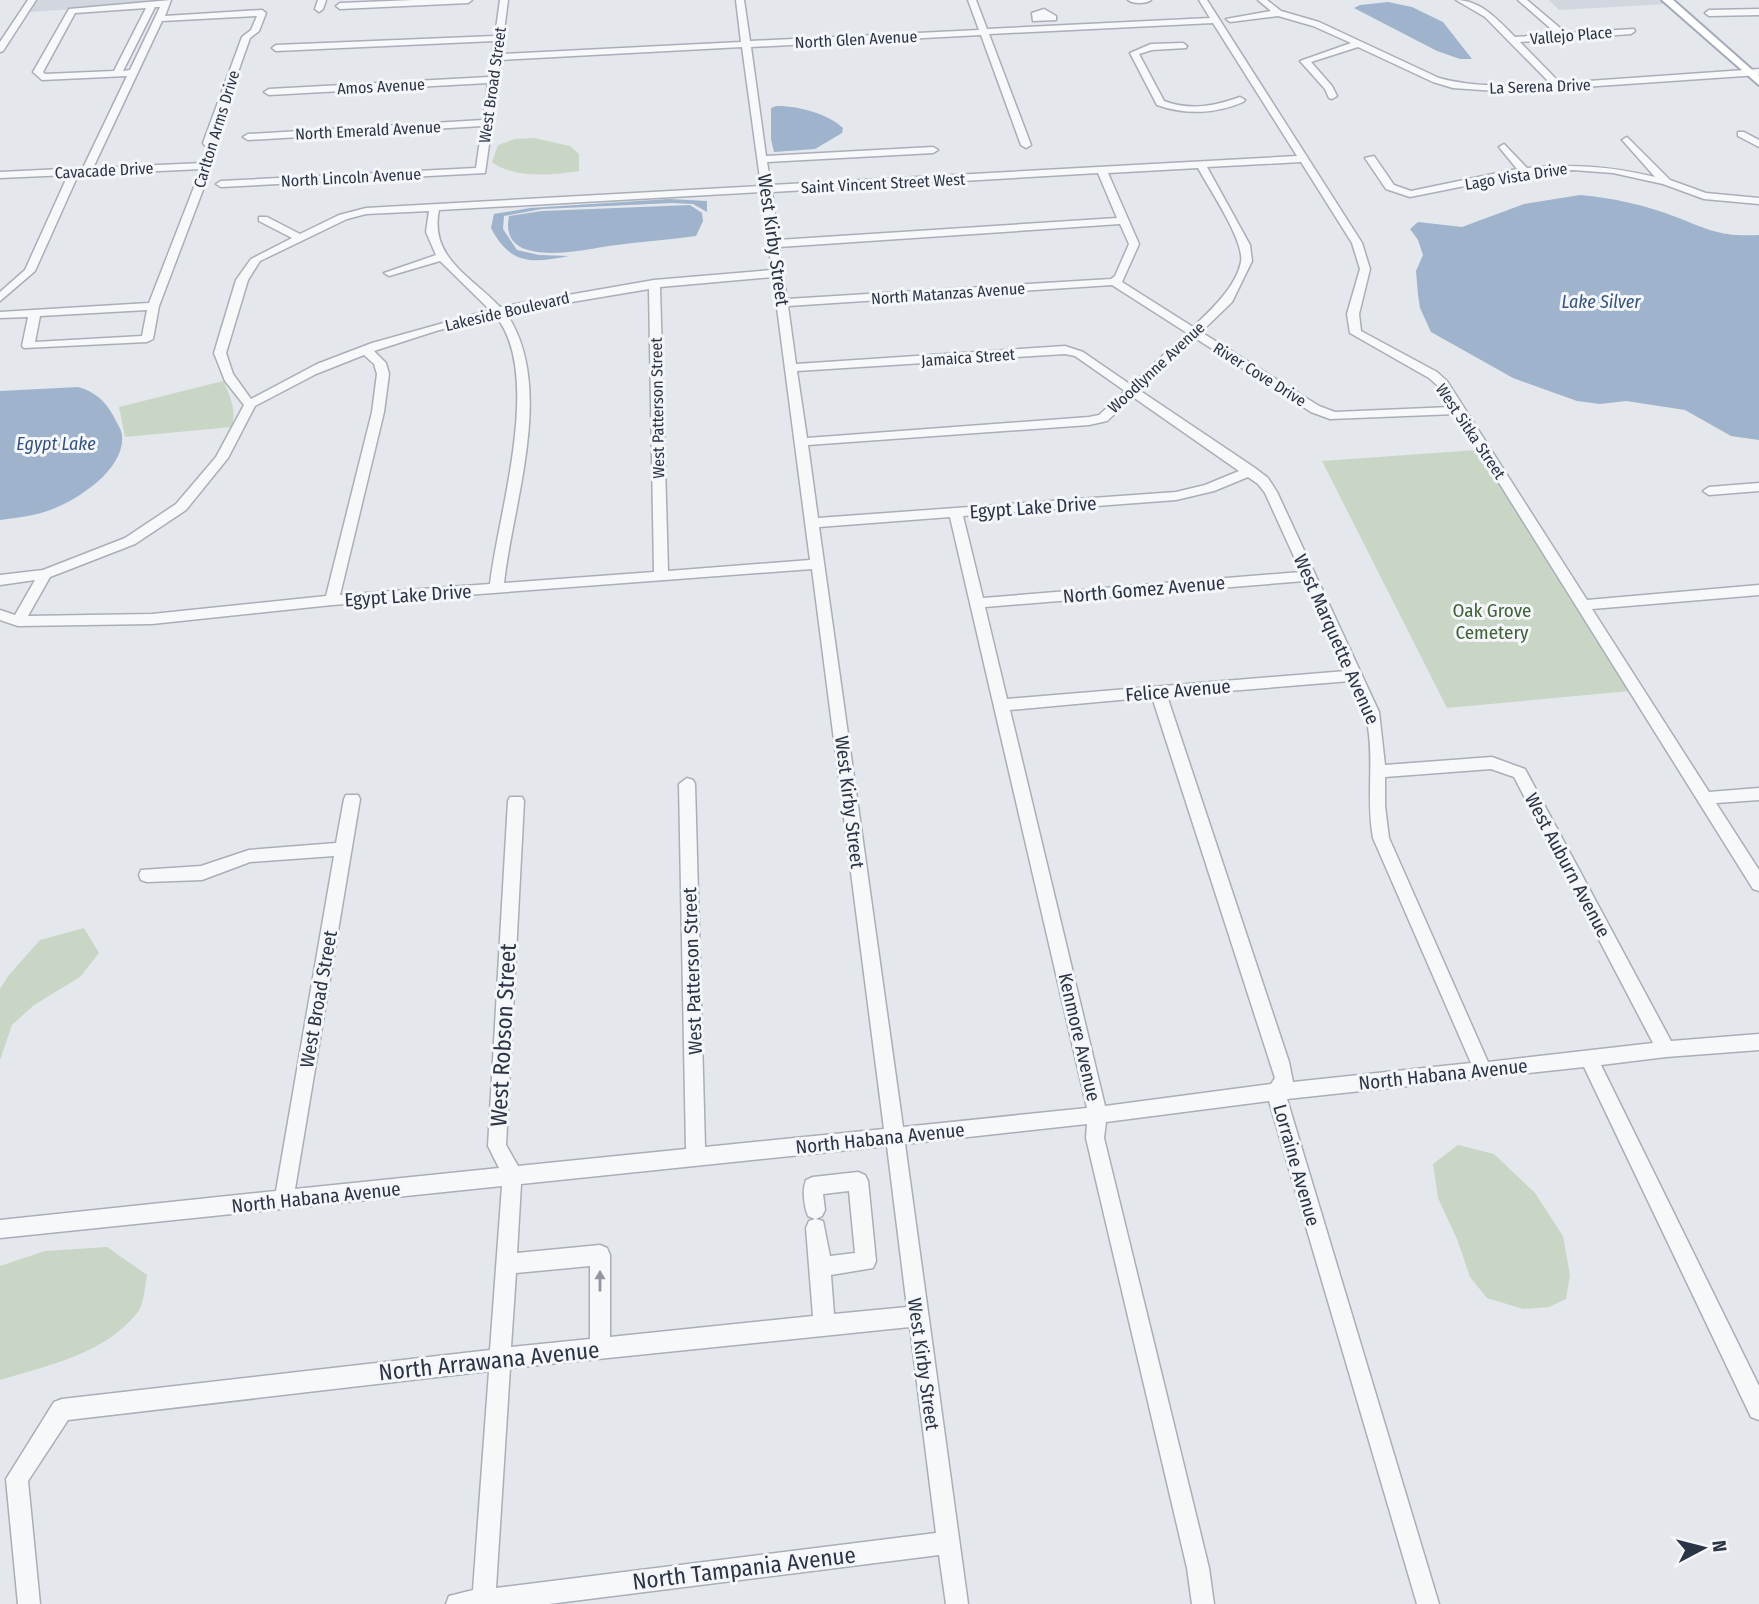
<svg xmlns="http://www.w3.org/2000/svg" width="1759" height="1604" viewBox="0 0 1759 1604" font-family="'Fira Sans Condensed',sans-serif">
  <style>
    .built { fill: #d2d6de }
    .green { fill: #c9d6c5 }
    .water { fill: #9fb4cc }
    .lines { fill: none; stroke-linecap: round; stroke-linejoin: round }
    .minor-casing { stroke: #a9aeb7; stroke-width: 3 }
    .major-casing { stroke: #a3abb8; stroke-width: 4 }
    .minor { fill: #f7f8fa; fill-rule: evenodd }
    .major { fill: #fff; fill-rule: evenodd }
    .oneway { fill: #9196a0 }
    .labels { text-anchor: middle; stroke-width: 6; stroke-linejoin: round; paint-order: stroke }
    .far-street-label { font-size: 16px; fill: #2b3445; stroke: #f4f6f9 }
    .far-water-label { font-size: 18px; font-style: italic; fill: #34527a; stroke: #f4f6f9 }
    .street-label { font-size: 19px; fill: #2b3445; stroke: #f4f6f9 }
    .park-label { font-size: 19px; fill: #3f6138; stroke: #f4f6f9 }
    .near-street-label { font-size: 23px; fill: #2b3445; stroke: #f4f6f9 }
  </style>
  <rect width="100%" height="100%" fill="#e4e7ec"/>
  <!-- built -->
  <path class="built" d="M37,0H159L157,3L29,12Z
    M1549,0H1662L1667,4L1559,10Z"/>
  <!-- green -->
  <path class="green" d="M534,138L570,146L579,154V171C553,175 514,179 492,162L498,145L515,139Z
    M223,381C231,397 236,409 232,427L125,437L119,407Z
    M1477,450L1630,691L1447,708L1322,461Z
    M84,928L99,953L80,977L34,1005L12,1025L0,1060V989L9,975L40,940Z
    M1458,1145L1494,1154L1535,1193L1563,1236L1570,1275L1566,1299L1549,1307L1523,1309L1487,1298L1470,1277L1457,1239L1438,1198L1433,1164Z
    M107,1247L147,1275C145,1286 144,1303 138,1312C105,1354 49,1365 0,1380V1266L45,1251Z"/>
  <!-- water -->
  <path class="water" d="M1388,2L1412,7L1443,22L1472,59H1460L1437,51L1354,8L1360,5Z
    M776,106C796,105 829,114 843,128L842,133L815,149L774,152L771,139V108Z
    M1580,195C1612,198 1646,205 1676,217C1709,230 1721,237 1759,235V440L1731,436L1685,410L1626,401L1600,404L1577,401L1513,378L1431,332L1420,308L1418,295L1416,271L1423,255L1418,240L1410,229L1418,222L1462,227L1524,204Z
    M669,199L707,201V212L693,204L672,203L542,209L504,216L503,229L517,250L539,255L569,256C532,263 511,266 491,228L494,214L530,208Z
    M690,205L702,213L703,221L696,236C667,240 638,242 609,246C582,250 498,270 509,216L542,211Z
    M78,387C96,392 107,402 116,421C118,425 122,431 122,435C126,472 68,507 37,514C25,517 12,518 0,520V391Z"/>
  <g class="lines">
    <!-- minor casing -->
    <g class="minor-casing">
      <path id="minor" d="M28,0H36L3,51L0,52V42Z
        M171,0L165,16L262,10L266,13L259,31L250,38L213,143L217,148L212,166L159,306L153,339L147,342L24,348L22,346L28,317L0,318V312L149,303L201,169L78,175L35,271L0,301V292L25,270L68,175L0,178V172L83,168L127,76L42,80L33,72L69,9ZM155,7H160L130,70L123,71ZM146,8L114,71L45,74L43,72L75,13ZM257,16L251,30L242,37L203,143L207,148L203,163L93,168L162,21ZM147,310L142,336L35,342L40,316Z
        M318,0H326L323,9L319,12L315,9Z
        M413,0H472L468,3L340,9L336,6L340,3Z
        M500,0H508L501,54L741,42L736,0H744L750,41L979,30L968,0H976L987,29L1210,18L1199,0H1207L1362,243L1370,269L1359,314L1361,331L1437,372L1447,381L1587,600L1759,585V595L1592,609L1709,792L1759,788V800L1716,803L1759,870V891L1753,889L1456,414L1330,419L1311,412L1195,338L1139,390L1255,468L1268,478L1277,492L1379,712L1385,765L1492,757L1525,769L1671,1041L1759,1034V1050L1666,1057L1601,1065L1759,1386V1420L1751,1417L1584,1067L1287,1099L1439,1604H1417L1269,1101L1106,1122L1104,1138L1209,1568L1214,1604H1192L1187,1568L1086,1138L1087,1124L905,1144L968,1604H946L939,1555L549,1604H446L449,1596L473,1590L489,1371L68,1420L28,1481L40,1604H18L6,1479L54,1402L62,1399L490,1350L502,1186L0,1238V1220L276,1191L334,856L250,862L202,880L147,882L141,880L139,875L141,870L201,866L249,850L336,843L344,799L346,795H358L360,799L295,1189L499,1168L488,1146L508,801L510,797H522L524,801L506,1145L518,1166L686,1149L679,784L687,778L693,780L695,784L705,1147L884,1129L812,569L332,605L152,624L18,626L0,620V610L15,615L35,580L0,585V575L43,570L125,538L176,504L216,457L244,405L225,381L214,353L236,280L251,259L292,238L259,221V217H267L300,234L339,215L366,208L761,186L742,47L501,60L485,173L221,187L216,184L221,181L476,168L482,126L248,140L243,137L248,134L483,120L488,83L269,95L264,92L269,89L489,77L494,41L276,51L272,48L276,45L495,36ZM1213,23L1297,156L771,185L767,162L933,153L938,150L933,147L766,156L751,47L981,35L1021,145L1026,148L1031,145L989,34ZM1301,162L1352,243L1360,269L1347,314L1350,333L1429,378L1438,386L1451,407L1335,412L1319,406L1201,332L1232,302L1252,261L1250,245L1207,167ZM1198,168C1208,187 1245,241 1241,262C1236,287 1211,310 1193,327L1122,282L1139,244L1108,173ZM1098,173L1117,218L778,240L772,192ZM761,192L772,270L654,280L500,307C472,277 429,258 439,210ZM429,211L426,232L436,255L384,273L389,276L440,261L490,310L372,343L317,364L251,399L233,374L226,353L248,280L260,261L347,219L366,214ZM1120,224L1129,244L1115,276L1111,279L787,299L779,247ZM773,277L810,560L668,571L660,287ZM1112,285L1187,333L1131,385L1083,352L1065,346L796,364L788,306ZM649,289L654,572L504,583C513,501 556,386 506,313ZM495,315C544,374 498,513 490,584L340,595L384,412L389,374L386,363L374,351L436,331ZM1065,354L1075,356L1125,391L1099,415L1089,417L807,438L797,371ZM364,355L374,364L377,374L372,412L326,596L152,614L28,616L50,577L135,544L186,510L228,458L255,406L316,374ZM1133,397L1239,471L1205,485L1176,492L818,518L808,445L1089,425L1107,421ZM1248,477L1258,484L1265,493L1301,572L983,598L963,516L1176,500L1214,491ZM950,517L1087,1108L903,1127L819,527ZM1305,581L1346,671L1007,699L985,607ZM1350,681C1357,696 1365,711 1368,727C1374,764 1366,801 1373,838L1471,1063L1293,1082L1289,1062L1167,696ZM1152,697L1275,1078L1271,1084L1105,1106L1010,710ZM1491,769L1514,777L1653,1043L1488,1062L1389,838L1385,806V777ZM887,1146L907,1307L834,1314L831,1275L873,1268L876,1261L868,1181L865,1175L858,1172L813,1177L806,1180C802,1190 804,1206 808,1216L815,1219L809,1221L806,1228L813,1316L610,1337V1255L607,1248L600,1245L517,1253L521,1184ZM849,1191L855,1253L830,1256L823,1221L816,1219L822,1216L825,1210L823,1194ZM590,1266V1339L511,1347L516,1273ZM910,1327L936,1533L496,1588L510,1368Z
        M1128,0H1151C1146,4 1133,4 1128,0Z
        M1258,0H1267L1281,11L1319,22L1439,78C1475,88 1514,86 1550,83L1485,17L1456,0C1481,0 1498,20 1515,37L1557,34L1518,0H1527L1566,33L1634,29L1635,31L1631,34L1520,42L1560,83L1759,69V75L1510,92L1453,88L1433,82L1358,47L1311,62L1332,86L1337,96L1332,99L1329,98L1325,89L1300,61L1351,43L1313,26L1278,16L1230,22L1226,19L1271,11Z
        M1044,9L1056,16V20L1033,21L1032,13Z
        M1759,9V15L1709,16L1705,13L1709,10Z
        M1183,43L1187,46L1186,48L1152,50L1139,54L1164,101C1190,111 1215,106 1240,97L1245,100L1243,102C1216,114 1185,115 1157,105L1130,53L1151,44Z
        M1738,132H1744L1759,140V147L1738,136Z
        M1627,137L1670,180L1706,193L1759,198V204L1704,199L1663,184L1613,173L1573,170L1524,174L1410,197L1386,189L1365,158L1374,156L1394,185L1411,191L1517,169L1499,147L1504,144L1527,168C1575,164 1608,166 1655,177L1624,142L1622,140Z
        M1759,483V491L1709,495L1703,491L1709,487Z"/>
    </g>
    <!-- major casing -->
    <g class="major-casing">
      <path id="major" d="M1662,0H1673L1759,76V85Z"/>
    </g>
    <!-- minor -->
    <use href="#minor" class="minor"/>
    <!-- major -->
    <use href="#major" class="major"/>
  </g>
  <!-- one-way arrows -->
  <defs><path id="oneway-solid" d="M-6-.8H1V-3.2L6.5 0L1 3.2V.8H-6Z" transform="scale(1.75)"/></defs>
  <use class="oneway" href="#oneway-solid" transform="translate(600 1281) rotate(-90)"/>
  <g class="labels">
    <!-- far-street labels -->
    <g class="far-street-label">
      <text transform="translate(1571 35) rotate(-5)" y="6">Vallejo Place</text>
      <text transform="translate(856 39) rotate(-3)" y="6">North Glen Avenue</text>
      <text transform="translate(492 85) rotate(-82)" y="6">West Broad Street</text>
      <text transform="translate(381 86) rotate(-3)" y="6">Amos Avenue</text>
      <text transform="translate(1540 86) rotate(-2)" y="6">La Serena Drive</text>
      <text transform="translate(216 129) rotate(-73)" y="6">Carlton Arms Drive</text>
      <text transform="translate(368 130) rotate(-3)" y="6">North Emerald Avenue</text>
      <text transform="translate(104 170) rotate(-3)" y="6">Cavacade Drive</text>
      <text transform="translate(1516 176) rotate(-9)" y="6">Lago Vista Drive</text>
      <text transform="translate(351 177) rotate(-3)" y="6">North Lincoln Avenue</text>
      <text transform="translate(883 183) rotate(-3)" y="6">Saint Vincent Street West</text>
      <text transform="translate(948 293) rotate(-4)" y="6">North Matanzas Avenue</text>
      <text transform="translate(507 311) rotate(-13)" y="6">Lakeside Boulevard</text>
      <text transform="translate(968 357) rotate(-4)" y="6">Jamaica Street</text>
      <text transform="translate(1156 367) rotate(-43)" y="6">Woodlynne Avenue</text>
      <text transform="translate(1260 374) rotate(32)" y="6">River Cove Drive</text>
      <text transform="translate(657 408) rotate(-91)" y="6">West Patterson Street</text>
      <text transform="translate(1471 431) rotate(56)" y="6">West Sitka Street</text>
    </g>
    <!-- far-water labels -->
    <g class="far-water-label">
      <text x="1601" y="308">Lake Silver</text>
      <text x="56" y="450">Egypt Lake</text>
    </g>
    <!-- street labels -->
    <g class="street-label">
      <text transform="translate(774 240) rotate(82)" y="7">West Kirby Street</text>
      <text transform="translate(1033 507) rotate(-4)" y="7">Egypt Lake Drive</text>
      <text transform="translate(1144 589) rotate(-5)" y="7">North Gomez Avenue</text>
      <text transform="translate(408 595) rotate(-4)" y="7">Egypt Lake Drive</text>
      <text transform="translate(1337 639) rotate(66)" y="7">West Marquette Avenue</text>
      <text transform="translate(1178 690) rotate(-5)" y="7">Felice Avenue</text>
      <text transform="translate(850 802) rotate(83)" y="7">West Kirby Street</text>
      <text transform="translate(1568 865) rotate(62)" y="7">West Auburn Avenue</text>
      <text transform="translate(692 971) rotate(-92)" y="7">West Patterson Street</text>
      <text transform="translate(318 999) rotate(-80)" y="7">West Broad Street</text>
      <text transform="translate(1080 1037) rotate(77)" y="7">Kenmore Avenue</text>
      <text transform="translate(1443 1074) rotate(-6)" y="7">North Habana Avenue</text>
      <text transform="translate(880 1138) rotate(-6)" y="7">North Habana Avenue</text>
      <text transform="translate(1297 1165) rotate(74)" y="7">Lorraine Avenue</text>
      <text transform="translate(316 1197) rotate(-6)" y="7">North Habana Avenue</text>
      <text transform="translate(924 1364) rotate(82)" y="7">West Kirby Street</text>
    </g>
    <!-- park labels -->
    <g class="park-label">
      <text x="1492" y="617">Oak Grove<tspan x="1492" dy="22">Cemetery</tspan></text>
    </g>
    <!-- near-street labels -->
    <g class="near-street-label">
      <text transform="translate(503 1035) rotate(-87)" y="8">West Robson Street</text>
      <text transform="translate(489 1361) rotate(-6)" y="8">North Arrawana Avenue</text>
      <text transform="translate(744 1568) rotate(-7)" y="8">North Tampania Avenue</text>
    </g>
  </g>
  <!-- north arrow -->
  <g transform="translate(1703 1548) rotate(83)" stroke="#f4f6f9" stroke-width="5" paint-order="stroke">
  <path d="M0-5L12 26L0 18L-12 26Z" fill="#2b3445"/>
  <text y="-10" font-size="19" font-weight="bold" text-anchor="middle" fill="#2b3445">N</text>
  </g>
</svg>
